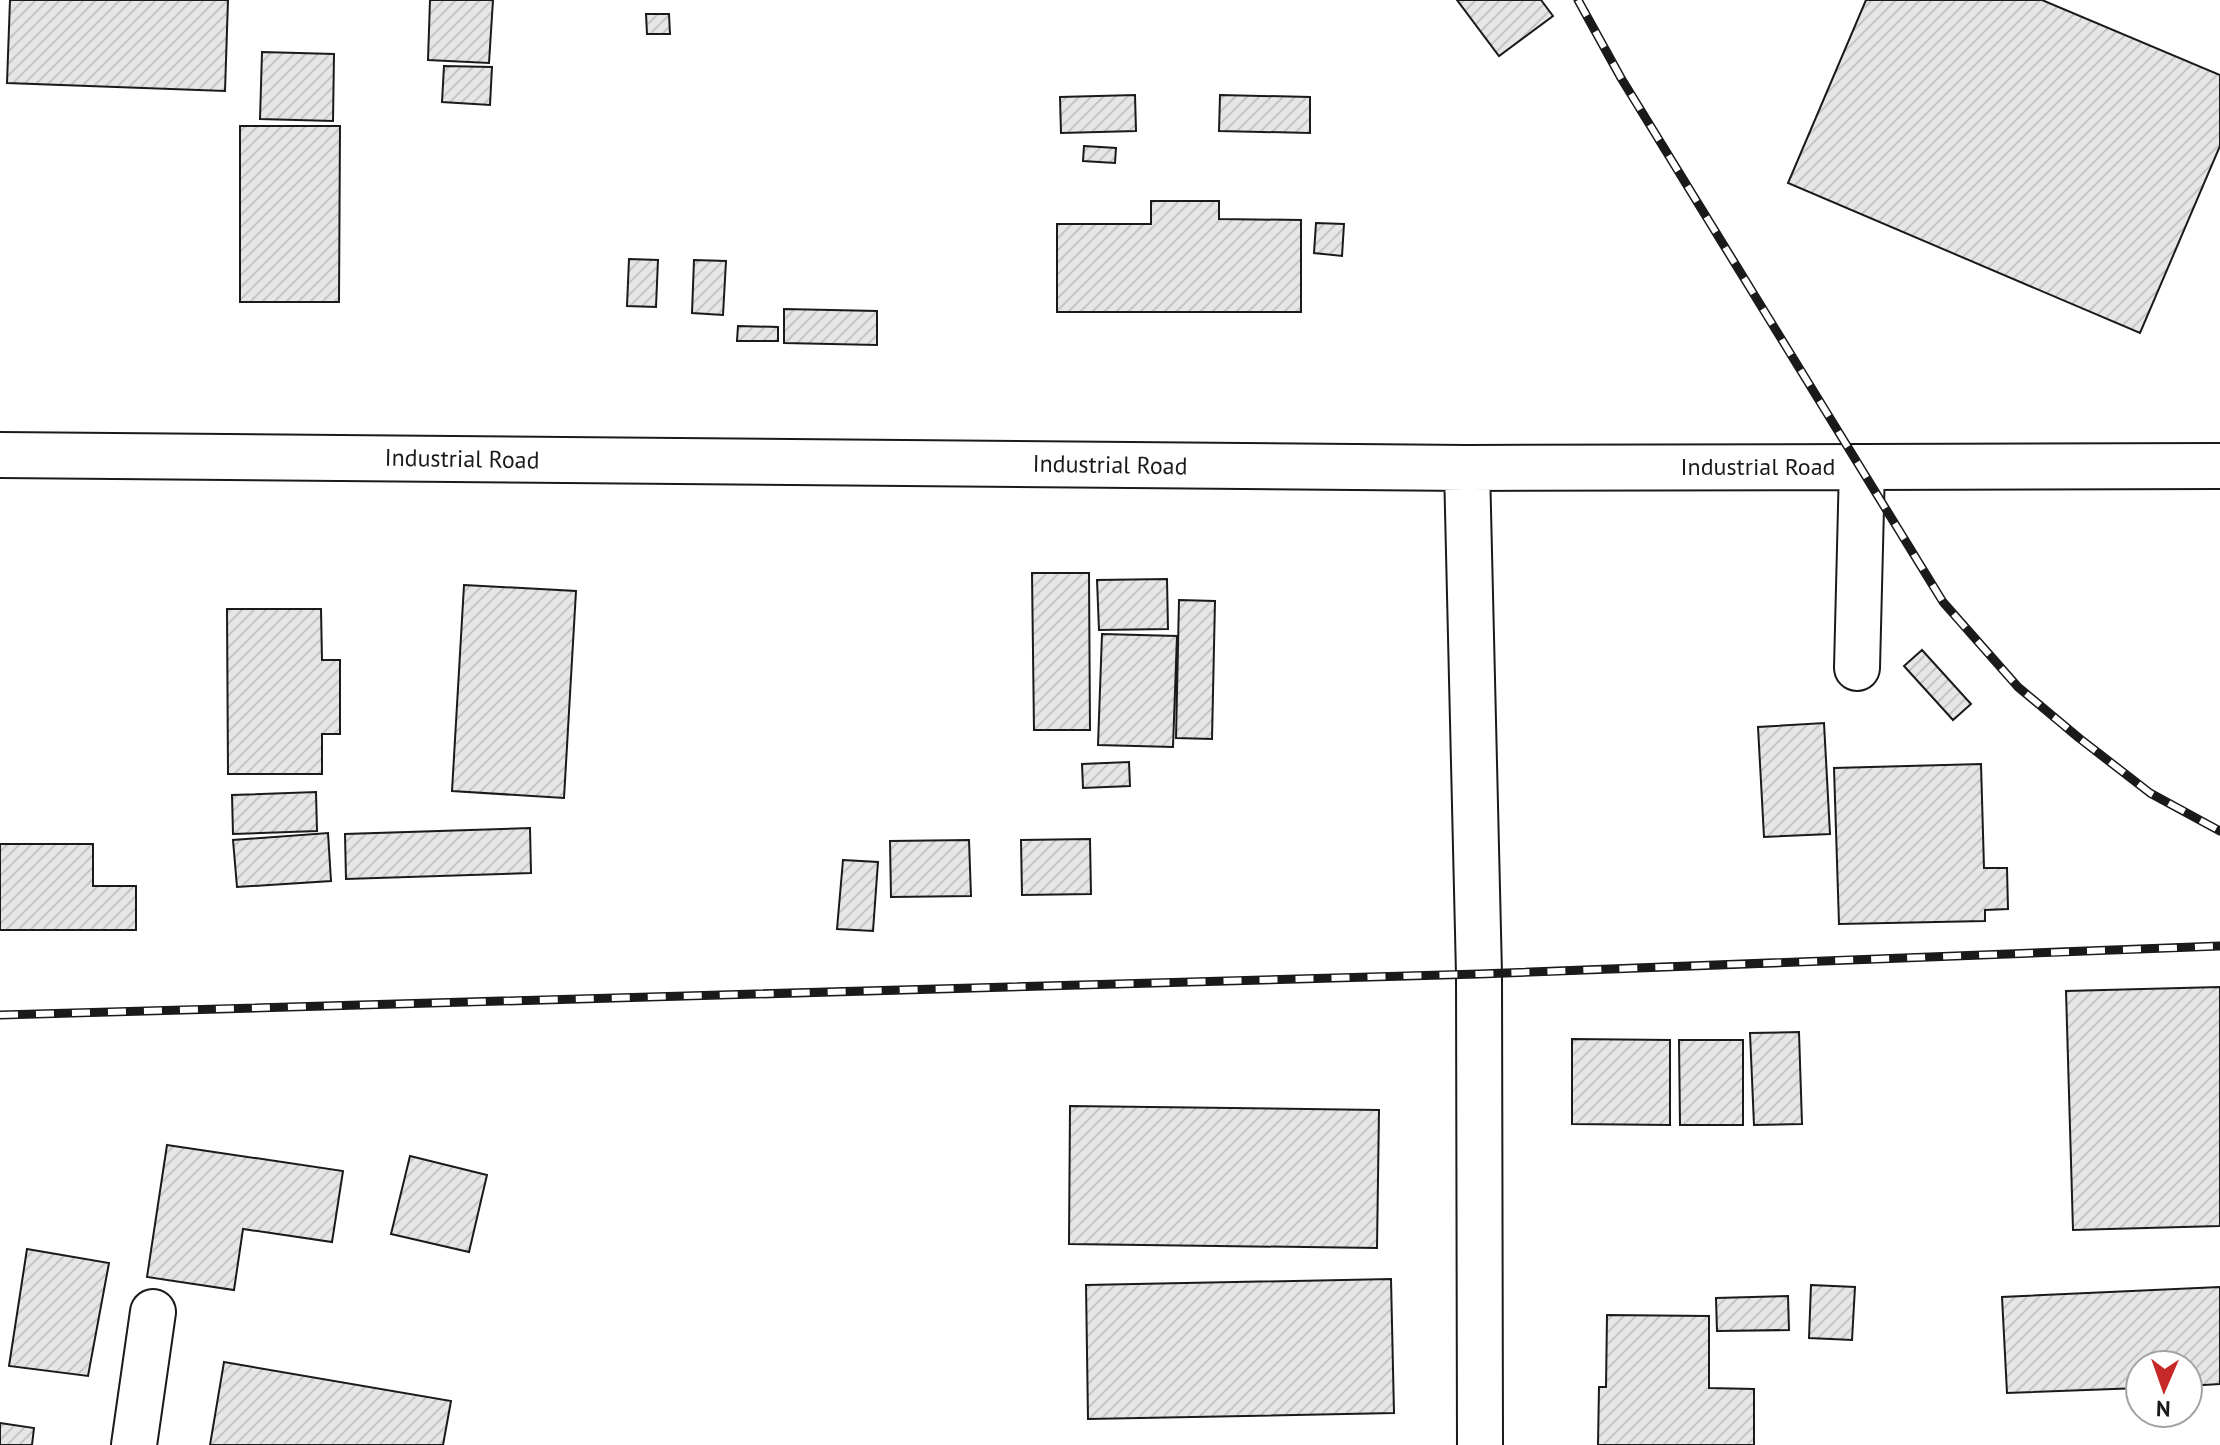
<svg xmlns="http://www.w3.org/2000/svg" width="2220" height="1445" viewBox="0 0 2220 1445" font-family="'PT Sans',sans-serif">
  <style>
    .building { fill: url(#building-hatch); stroke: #1a1a1a; stroke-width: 2 }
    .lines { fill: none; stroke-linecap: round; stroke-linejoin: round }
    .minor-casing { stroke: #1a1a1a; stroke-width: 48 }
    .minor { stroke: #fff; stroke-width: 44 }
    .rail-casing { stroke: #1a1a1a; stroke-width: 9 }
    .rail { stroke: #fff; stroke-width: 6; stroke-dasharray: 18; stroke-linecap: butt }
    .labels { text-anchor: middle; stroke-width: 6; stroke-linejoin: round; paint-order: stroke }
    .street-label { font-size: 24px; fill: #1a1a1a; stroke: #fff }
  </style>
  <defs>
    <pattern id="building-hatch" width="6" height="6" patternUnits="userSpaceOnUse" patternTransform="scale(2)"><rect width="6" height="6" fill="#e6e6e6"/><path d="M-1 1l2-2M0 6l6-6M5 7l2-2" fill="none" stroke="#c5c5c5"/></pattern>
  </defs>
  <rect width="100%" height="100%" fill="#fff"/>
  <!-- building -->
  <path class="building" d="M10,0H228L225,91L7,83Z
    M430,0H493L489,63L428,60Z
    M1457,0H1541L1553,16L1499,56Z
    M1866,0H2042L2220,75V146L2140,333L1788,183Z
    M646,14H669L670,34H647Z
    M262,52L334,54L333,121L260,119Z
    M444,66L492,67L490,105L442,102Z
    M1135,95L1136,131L1061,133L1060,97Z
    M1220,95L1310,97V133L1219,131Z
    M240,126H340L339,302H240Z
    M1084,146L1116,148L1115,163L1083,161Z
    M1151,201H1219V219L1301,220V312H1057V224H1151Z
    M1316,223L1344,224L1342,256L1314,253Z
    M629,259L658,260L656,307L627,306Z
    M694,260L726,261L723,315L692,313Z
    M784,309L877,311V345L784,343Z
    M738,326L778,327V341H737Z
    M1032,573H1089L1090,730H1034Z
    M1167,579L1168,629L1099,630L1097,580Z
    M464,585L576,591L564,798L452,791Z
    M1179,600L1215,601L1212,739L1176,738Z
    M227,609H321L322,660H340V734H322V774H228Z
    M1102,634L1177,636L1173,747L1098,745Z
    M1922,650L1971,704L1953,720L1904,666Z
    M1824,723L1830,834L1764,837L1758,727Z
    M1129,762L1130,786L1083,788L1082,764Z
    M1981,764L1984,868H2007L2008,909L1985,910V921L1839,924L1834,768Z
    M316,792L317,831L233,834L232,795Z
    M530,828L531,873L346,879L345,834Z
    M328,833L331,881L237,887L233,840Z
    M1090,839L1091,894L1022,895L1021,840Z
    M969,840L971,896L891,897L890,841Z
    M0,844H93V886H136V930H0Z
    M843,860L878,862L873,931L837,929Z
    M2220,987V1226L2073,1230L2066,991Z
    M1799,1032L1802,1124L1754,1125L1750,1033Z
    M1572,1039L1670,1040V1125L1572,1124Z
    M1679,1040H1743V1125H1680Z
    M1070,1106L1379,1110L1377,1248L1069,1244Z
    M167,1145L343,1171L332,1242L243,1229L234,1290L147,1277Z
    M410,1156L487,1175L469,1252L391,1234Z
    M27,1249L109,1263L88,1376L9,1366Z
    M1391,1279L1394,1413L1088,1419L1086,1285Z
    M1811,1285L1855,1287L1852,1340L1809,1338Z
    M2220,1287V1384L2188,1386V1365H2140V1388L2007,1393L2002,1297Z
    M1788,1296L1789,1330L1717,1331L1716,1298Z
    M1607,1315L1709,1316V1388L1754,1389V1445H1598L1599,1387H1606Z
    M224,1362L451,1401L443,1445H210Z
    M0,1423L34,1428L32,1445H0Z"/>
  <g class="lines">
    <!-- minor casing -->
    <g class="minor-casing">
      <path id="minor" d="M0,455L1467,468L2220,466
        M1467,468L1479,974L1480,1445
        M1857,668L1862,467
        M134,1445L153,1312"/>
    </g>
    <!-- minor -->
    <use href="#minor" class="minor"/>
    <!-- rail casing -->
    <g class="rail-casing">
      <path id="rail" d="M1578,0L1621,78L1943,602L2018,687L2079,738L2150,793L2220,831
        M0,1015L1479,974L2220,946"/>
    </g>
    <!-- rail -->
    <use href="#rail" class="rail"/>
  </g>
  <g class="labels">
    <!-- street labels -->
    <g class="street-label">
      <text transform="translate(462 459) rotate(1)" y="8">Industrial Road</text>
      <text transform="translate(1110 465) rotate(1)" y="8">Industrial Road</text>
      <text x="1758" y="475">Industrial Road</text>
    </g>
  </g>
  <!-- north arrow -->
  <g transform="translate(2164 1389) rotate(182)"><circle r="38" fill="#ffffff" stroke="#a3a3a3" stroke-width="2"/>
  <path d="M0-6L14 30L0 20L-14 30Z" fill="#c62828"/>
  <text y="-12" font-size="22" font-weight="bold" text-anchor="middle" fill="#1a1a1a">N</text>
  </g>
</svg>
